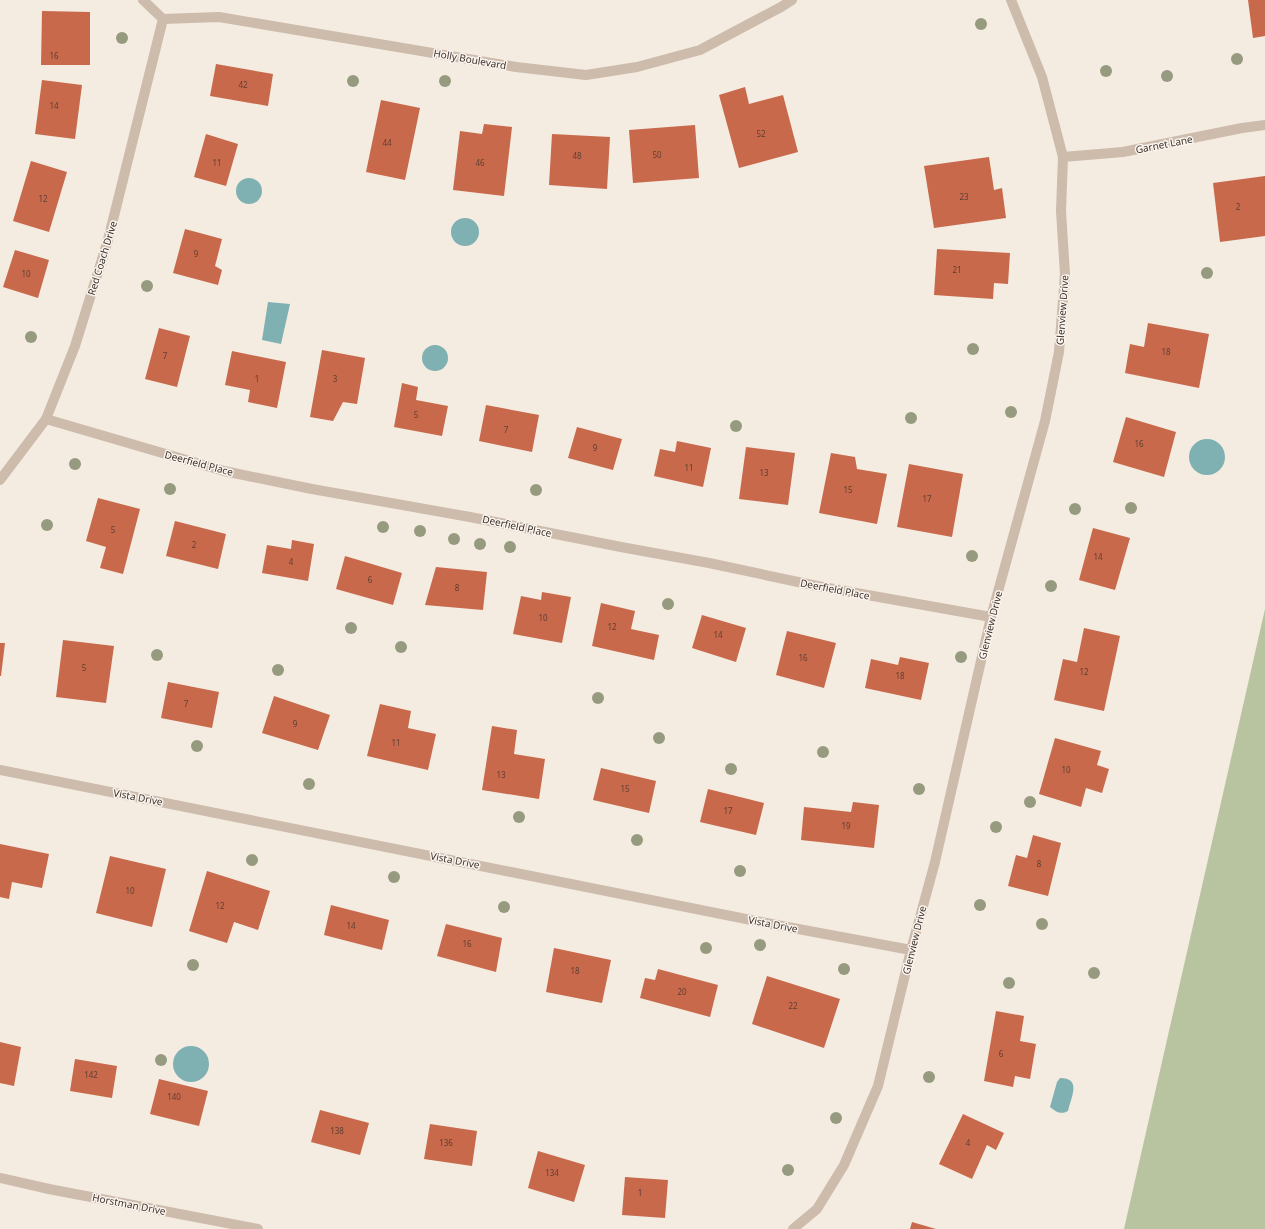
<svg xmlns="http://www.w3.org/2000/svg" width="1265" height="1229" viewBox="0 0 1265 1229" font-family="'Noto Sans',sans-serif">
  <style>
    .green { fill: #b8c4a0 }
    .water { fill: #7fb0b2 }
    .building { fill: #c8694b }
    .lines { fill: none; stroke-linecap: round; stroke-linejoin: round }
    .street { stroke: #cdbbac; stroke-width: 10 }
    .tree { fill: #969b7f }
    .labels { text-anchor: middle; stroke-width: 3; stroke-linejoin: round; paint-order: stroke }
    .number-label { font-size: 8px; fill: #5e3e33 }
    .street-label { font-size: 10px; fill: #3b302b; stroke: #fbf5ee }
  </style>
  <rect width="100%" height="100%" fill="#f4ebe1"/>
  <!-- green -->
  <path class="green" d="M1265,609V1229H1124Z"/>
  <!-- water -->
  <path class="water" d="M236 191a13 13 0 1 1 26 0a13 13 0 1 1-26 0Z
    M451 232a14 14 0 1 1 28 0a14 14 0 1 1-28 0Z
    M268,302L290,304L281,344L262,340Z
    M422 358a13 13 0 1 1 26 0a13 13 0 1 1-26 0Z
    M1189 457a18 18 0 1 1 36 0a18 18 0 1 1-36 0Z
    M173 1064a18 18 0 1 1 36 0a18 18 0 1 1-36 0Z
    M1060,1078C1082,1078 1071,1097 1068,1111C1061,1115 1056,1112 1050,1107L1057,1082Z"/>
  <!-- building -->
  <path class="building" d="M1248,0H1265V36L1253,38Z
    M42,11L90,12V65H41Z
    M216,64L273,74L268,106L210,96Z
    M42,80L82,85L75,139L35,134Z
    M745,87L749,104L783,95L798,152L739,168L719,95Z
    M381,100L420,108L405,180L366,172Z
    M484,124L512,127L504,196L453,190L460,131L482,134Z
    M695,125L699,178L633,183L629,130Z
    M206,134L238,144L226,186L194,177Z
    M552,134L610,137L607,189L549,185Z
    M989,157L994,190L1002,188L1006,218L934,228L924,166Z
    M31,161L67,172L49,232L13,221Z
    M1265,176V236L1220,242L1213,183Z
    M185,229L222,239L215,266L222,270L218,285L173,273Z
    M937,249L1010,253L1008,284L994,283L993,299L934,295Z
    M15,250L49,260L38,298L3,287Z
    M1148,323L1209,334L1199,388L1125,373L1130,344L1144,347Z
    M159,328L190,336L177,387L145,379Z
    M322,350L365,358L357,404L343,402L333,421L310,417Z
    M232,351L286,362L277,408L248,402L250,390L225,385Z
    M402,383L418,387L416,400L448,406L442,436L394,427Z
    M486,405L539,415L532,452L479,441Z
    M1126,417L1176,432L1164,477L1113,462Z
    M577,427L622,439L613,470L568,458Z
    M677,441L711,448L703,487L654,476L660,449L675,452Z
    M746,447L795,453L788,505L739,499Z
    M831,453L855,457L857,469L887,474L877,524L819,513Z
    M909,464L963,474L952,537L897,527Z
    M98,498L140,509L123,574L100,568L106,547L86,541Z
    M175,521L226,534L218,569L166,556Z
    M1093,528L1130,538L1115,590L1079,580Z
    M292,540L314,544L308,581L262,573L267,545L291,549Z
    M345,556L402,573L393,605L336,589Z
    M436,567L487,572L483,610L425,605Z
    M542,592L571,597L562,643L513,634L521,596L541,600Z
    M601,603L635,611L631,629L659,635L654,660L592,646Z
    M702,615L746,628L736,662L692,648Z
    M1084,628L1120,636L1104,711L1054,700L1063,659L1077,662Z
    M787,631L836,643L824,688L776,675Z
    M63,640L114,646L106,703L56,697Z
    M0,643H5L1,676H0Z
    M900,657L929,663L921,700L865,688L871,659L898,665Z
    M168,682L219,692L212,728L161,718Z
    M274,696L330,715L318,750L262,733Z
    M380,704L411,711L408,728L436,734L428,770L367,756Z
    M492,726L517,730L514,754L545,759L539,799L482,790Z
    M1055,738L1101,751L1097,765L1109,769L1102,793L1086,788L1081,807L1039,794Z
    M601,768L656,781L649,813L593,800Z
    M708,789L764,803L756,835L700,822Z
    M853,802L879,805L874,848L801,840L804,807L851,812Z
    M1033,835L1061,843L1048,896L1008,886L1016,855L1027,858Z
    M0,844L49,854L42,888L12,882L9,899L0,897Z
    M110,856L166,869L152,927L96,913Z
    M207,871L270,891L258,930L234,922L227,943L189,931Z
    M331,905L389,920L382,950L324,935Z
    M446,924L502,938L496,972L437,956Z
    M554,948L611,960L602,1003L546,992Z
    M658,969L718,985L710,1017L640,998L645,978L655,980Z
    M767,976L840,999L824,1048L752,1024Z
    M996,1011L1024,1016L1020,1041L1036,1044L1030,1079L1015,1076L1013,1087L984,1081Z
    M0,1042L21,1047L14,1086L0,1083Z
    M75,1059L117,1066L112,1098L70,1091Z
    M159,1079L208,1091L199,1126L150,1114Z
    M320,1110L369,1123L360,1155L311,1142Z
    M963,1114L1004,1133L996,1150L987,1145L972,1179L939,1164Z
    M430,1124L477,1131L472,1166L424,1159Z
    M538,1151L585,1165L574,1202L528,1188Z
    M625,1177L668,1180L665,1218L622,1215Z
    M912,1222L936,1229H910Z"/>
  <g class="lines">
    <!-- street -->
    <path class="street" d="M143,0L163,19L219,17L516,67L586,75L637,67L700,50L781,7L792,0
      M1063,157L1123,152L1242,128L1265,125
      M46,419L224,471L312,489L470,517L621,547L709,563L817,586L991,617
      M0,480L46,419L75,346L108,240L163,19
      M0,770L766,923L911,950
      M0,1178L49,1189L258,1229
      M793,1229L817,1209L844,1165L878,1086L911,950L935,862L991,617L1045,421L1059,352L1065,274L1061,211L1063,157L1042,77L1011,0"/>
  </g>
  <!-- trees -->
  <g class="tree">
    <circle cx="981" cy="24" r="6"/>
    <circle cx="122" cy="38" r="6"/>
    <circle cx="1237" cy="59" r="6"/>
    <circle cx="1106" cy="71" r="6"/>
    <circle cx="1167" cy="76" r="6"/>
    <circle cx="353" cy="81" r="6"/>
    <circle cx="445" cy="81" r="6"/>
    <circle cx="1207" cy="273" r="6"/>
    <circle cx="147" cy="286" r="6"/>
    <circle cx="31" cy="337" r="6"/>
    <circle cx="973" cy="349" r="6"/>
    <circle cx="1011" cy="412" r="6"/>
    <circle cx="911" cy="418" r="6"/>
    <circle cx="736" cy="426" r="6"/>
    <circle cx="75" cy="464" r="6"/>
    <circle cx="170" cy="489" r="6"/>
    <circle cx="536" cy="490" r="6"/>
    <circle cx="1131" cy="508" r="6"/>
    <circle cx="1075" cy="509" r="6"/>
    <circle cx="47" cy="525" r="6"/>
    <circle cx="383" cy="527" r="6"/>
    <circle cx="420" cy="531" r="6"/>
    <circle cx="454" cy="539" r="6"/>
    <circle cx="480" cy="544" r="6"/>
    <circle cx="510" cy="547" r="6"/>
    <circle cx="972" cy="556" r="6"/>
    <circle cx="1051" cy="586" r="6"/>
    <circle cx="668" cy="604" r="6"/>
    <circle cx="351" cy="628" r="6"/>
    <circle cx="401" cy="647" r="6"/>
    <circle cx="157" cy="655" r="6"/>
    <circle cx="961" cy="657" r="6"/>
    <circle cx="278" cy="670" r="6"/>
    <circle cx="598" cy="698" r="6"/>
    <circle cx="659" cy="738" r="6"/>
    <circle cx="197" cy="746" r="6"/>
    <circle cx="823" cy="752" r="6"/>
    <circle cx="731" cy="769" r="6"/>
    <circle cx="309" cy="784" r="6"/>
    <circle cx="919" cy="789" r="6"/>
    <circle cx="1030" cy="802" r="6"/>
    <circle cx="519" cy="817" r="6"/>
    <circle cx="996" cy="827" r="6"/>
    <circle cx="637" cy="840" r="6"/>
    <circle cx="252" cy="860" r="6"/>
    <circle cx="740" cy="871" r="6"/>
    <circle cx="394" cy="877" r="6"/>
    <circle cx="980" cy="905" r="6"/>
    <circle cx="504" cy="907" r="6"/>
    <circle cx="1042" cy="924" r="6"/>
    <circle cx="760" cy="945" r="6"/>
    <circle cx="706" cy="948" r="6"/>
    <circle cx="193" cy="965" r="6"/>
    <circle cx="844" cy="969" r="6"/>
    <circle cx="1094" cy="973" r="6"/>
    <circle cx="1009" cy="983" r="6"/>
    <circle cx="161" cy="1060" r="6"/>
    <circle cx="929" cy="1077" r="6"/>
    <circle cx="836" cy="1118" r="6"/>
    <circle cx="788" cy="1170" r="6"/>
  </g>
  <g class="labels">
    <!-- number labels -->
    <g class="number-label">
      <text x="54" y="59">16</text>
      <text x="243" y="88">42</text>
      <text x="54" y="109">14</text>
      <text x="761" y="137">52</text>
      <text x="387" y="146">44</text>
      <text x="657" y="158">50</text>
      <text x="577" y="159">48</text>
      <text x="217" y="166">11</text>
      <text x="480" y="166">46</text>
      <text x="964" y="200">23</text>
      <text x="43" y="202">12</text>
      <text x="1238" y="210">2</text>
      <text x="196" y="257">9</text>
      <text x="957" y="273">21</text>
      <text x="26" y="277">10</text>
      <text x="1166" y="355">18</text>
      <text x="165" y="359">7</text>
      <text x="257" y="382">1</text>
      <text x="335" y="382">3</text>
      <text x="416" y="418">5</text>
      <text x="506" y="433">7</text>
      <text x="1139" y="447">16</text>
      <text x="595" y="451">9</text>
      <text x="689" y="471">11</text>
      <text x="764" y="476">13</text>
      <text x="848" y="493">15</text>
      <text x="927" y="502">17</text>
      <text x="113" y="533">5</text>
      <text x="194" y="548">2</text>
      <text x="1098" y="560">14</text>
      <text x="291" y="565">4</text>
      <text x="370" y="583">6</text>
      <text x="457" y="591">8</text>
      <text x="543" y="621">10</text>
      <text x="612" y="630">12</text>
      <text x="718" y="638">14</text>
      <text x="803" y="661">16</text>
      <text x="84" y="671">5</text>
      <text x="1084" y="675">12</text>
      <text x="900" y="679">18</text>
      <text x="186" y="707">7</text>
      <text x="295" y="727">9</text>
      <text x="396" y="746">11</text>
      <text x="1066" y="773">10</text>
      <text x="501" y="778">13</text>
      <text x="625" y="792">15</text>
      <text x="728" y="814">17</text>
      <text x="846" y="829">19</text>
      <text x="1039" y="867">8</text>
      <text x="130" y="894">10</text>
      <text x="220" y="909">12</text>
      <text x="351" y="929">14</text>
      <text x="467" y="947">16</text>
      <text x="575" y="974">18</text>
      <text x="682" y="995">20</text>
      <text x="793" y="1009">22</text>
      <text x="1001" y="1057">6</text>
      <text x="91" y="1078">142</text>
      <text x="174" y="1100">140</text>
      <text x="337" y="1134">138</text>
      <text x="446" y="1146">136</text>
      <text x="968" y="1146">4</text>
      <text x="552" y="1176">134</text>
      <text x="640" y="1196">1</text>
    </g>
    <!-- street labels -->
    <g class="street-label">
      <text transform="translate(470 59) rotate(10)" y="4">Holly Boulevard</text>
      <text transform="translate(1164 144) rotate(-11)" y="4">Garnet Lane</text>
      <text transform="translate(102 258) rotate(-73)" y="4">Red Coach Drive</text>
      <text transform="translate(1062 310) rotate(-86)" y="4">Glenview Drive</text>
      <text transform="translate(199 463) rotate(15)" y="4">Deerfield Place</text>
      <text transform="translate(517 526) rotate(12)" y="4">Deerfield Place</text>
      <text transform="translate(835 589) rotate(11)" y="4">Deerfield Place</text>
      <text transform="translate(990 625) rotate(-76)" y="4">Glenview Drive</text>
      <text transform="translate(138 797) rotate(11)" y="4">Vista Drive</text>
      <text transform="translate(455 860) rotate(11)" y="4">Vista Drive</text>
      <text transform="translate(773 924) rotate(11)" y="4">Vista Drive</text>
      <text transform="translate(914 940) rotate(-76)" y="4">Glenview Drive</text>
      <text transform="translate(129 1204) rotate(11)" y="4">Horstman Drive</text>
    </g>
  </g>
</svg>
